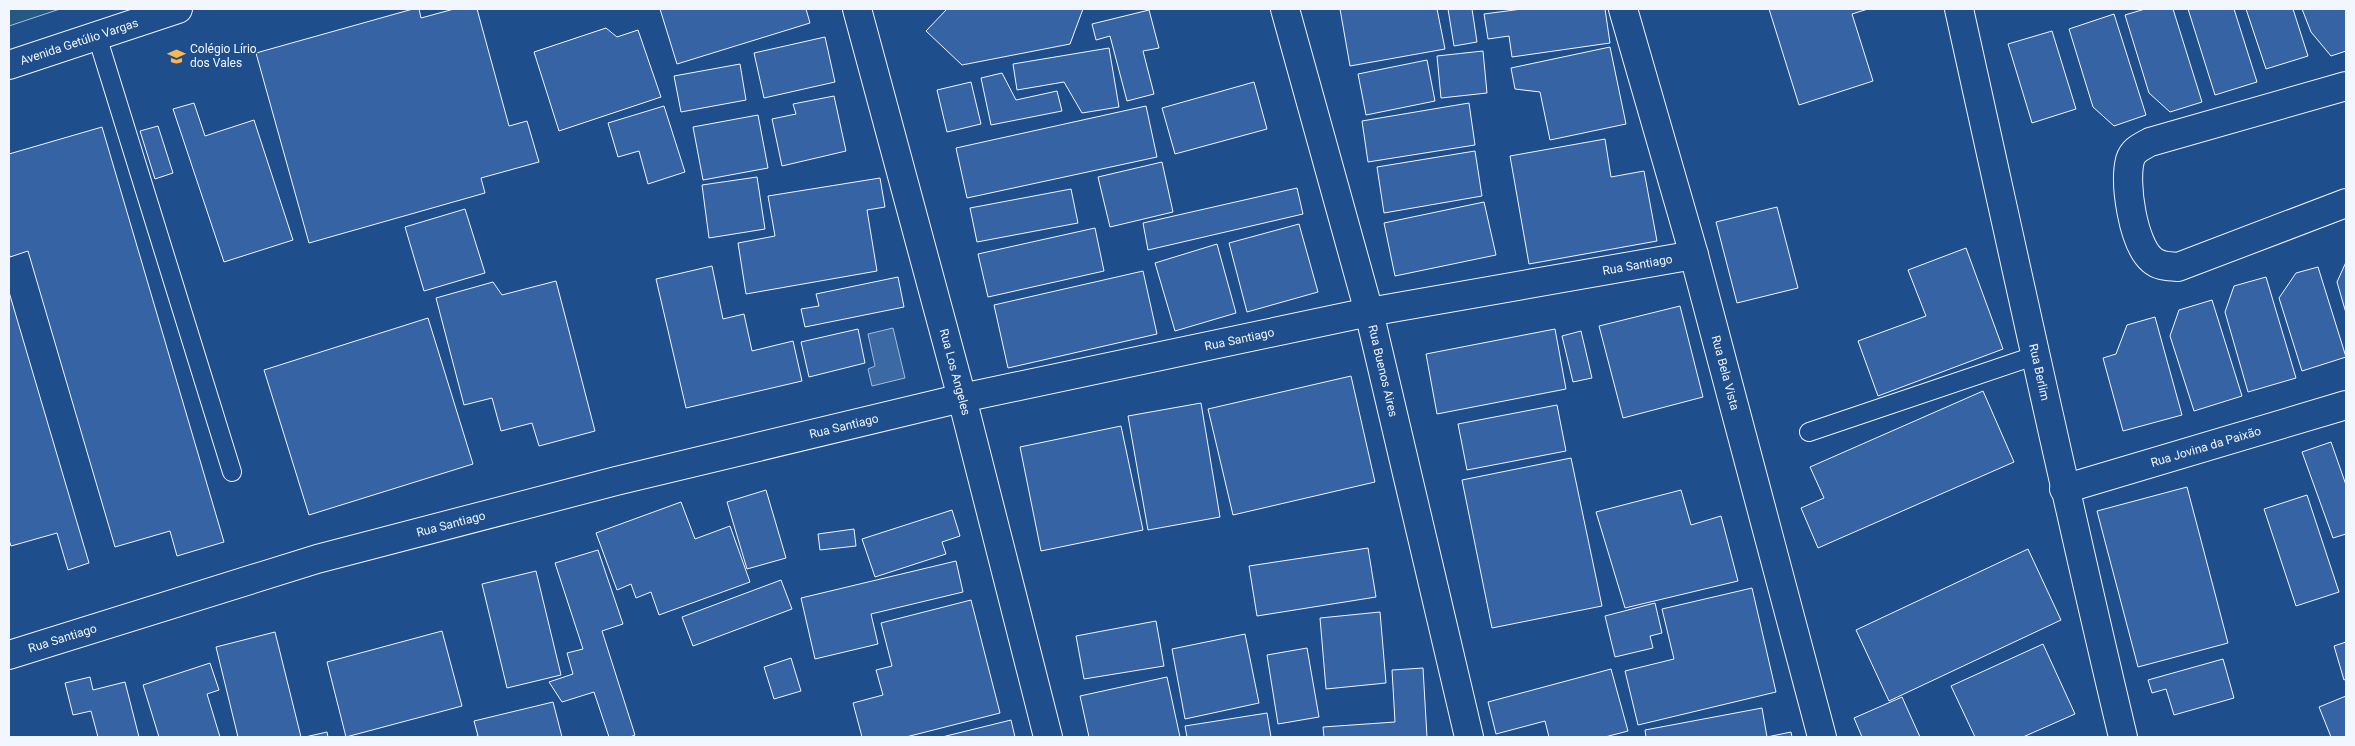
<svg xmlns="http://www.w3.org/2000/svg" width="2355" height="746" viewBox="0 0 2355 746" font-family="Roboto,sans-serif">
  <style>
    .green { fill: #245a82; stroke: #a8bbd7 }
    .water { fill: #3b69a3; stroke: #a8bbd7 }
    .building { fill: #3563a3; stroke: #f2f6ff }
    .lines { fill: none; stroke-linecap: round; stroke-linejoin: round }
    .lane-casing { stroke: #f2f6ff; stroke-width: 20 }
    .street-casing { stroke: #f2f6ff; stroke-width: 30 }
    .primary-casing { stroke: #f2f6ff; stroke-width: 30 }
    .lane { stroke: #1f4e8c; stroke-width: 18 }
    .street { stroke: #1f4e8c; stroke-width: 28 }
    .primary { stroke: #1f4e8c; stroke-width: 28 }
    .labels { text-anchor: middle; stroke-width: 4; stroke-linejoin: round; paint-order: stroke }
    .street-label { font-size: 12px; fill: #f2f6ff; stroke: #1f4e8c }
    .poi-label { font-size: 12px; fill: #f2f6ff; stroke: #1f4e8c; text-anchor: start }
  </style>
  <rect width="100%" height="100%" fill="#1f4e8c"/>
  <!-- green -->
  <path class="green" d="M9,9H60L9,26Z"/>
  <!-- water -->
  <path class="water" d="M893,328L905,378L872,386L868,369L875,366L868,334Z"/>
  <!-- building -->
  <path class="building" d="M413,9H419L421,18L454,9H477L509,126L527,121L539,162L481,178L485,193L309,243L256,53Z
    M660,9H806L810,23L677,64Z
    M947,9H1083L1070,44L962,65L926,31Z
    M1340,9H1437L1445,49L1350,66Z
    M1448,9H1472L1477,42L1454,46Z
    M1522,9H1605L1610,43L1512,57L1509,36L1488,39L1484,14Z
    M1769,9H1868L1852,14L1873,81L1799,105Z
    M2145,9H2173L2202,102L2170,112L2149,93L2125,15Z
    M2188,9H2234L2257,82L2215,95Z
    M2246,9H2293L2308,56L2266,69Z
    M2302,9H2346V51L2331,56L2311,32Z
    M1149,10L1159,48L1143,51L1154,94L1127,101L1110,36L1096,40L1092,24Z
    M2114,14L2146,115L2114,126L2093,107L2069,29Z
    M606,28L617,37L638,30L661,97L559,131L534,52Z
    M2052,31L2076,109L2032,123L2008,44Z
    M825,37L835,82L764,98L754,53Z
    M1610,47L1626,124L1550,140L1540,92L1515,89L1511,68Z
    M1109,48L1119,107L1082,113L1064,82L1017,90L1013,64Z
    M1483,51L1487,93L1441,98L1437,56Z
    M1427,60L1435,101L1366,115L1358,74Z
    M740,64L746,100L681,112L674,76Z
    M1002,73L1016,100L1057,91L1062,111L991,125L981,78Z
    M971,82L981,124L947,132L937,90Z
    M1254,82L1267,129L1175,154L1162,108Z
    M834,96L846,151L782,166L772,119L796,114L793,104Z
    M194,103L205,136L254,120L293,240L224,262L173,109Z
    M1469,103L1475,145L1368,162L1362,121Z
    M664,106L685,172L648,184L639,151L618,157L608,123Z
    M1146,106L1157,157L967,198L956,148Z
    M758,115L768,168L703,180L693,127Z
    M158,126L173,173L155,179L140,131Z
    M102,127L224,542L177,556L170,531L115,547L28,251L10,257L9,252V154Z
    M1605,139L1611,177L1644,171L1657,241L1529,264L1510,156Z
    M1475,151L1482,196L1384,213L1377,167Z
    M1162,162L1173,212L1110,227L1098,177Z
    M757,177L765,229L709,238L702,185Z
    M880,178L885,207L867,210L877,271L746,294L738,243L775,236L768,196Z
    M1297,188L1303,214L1148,250L1143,223Z
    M1071,189L1078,223L977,242L970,208Z
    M1484,202L1496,255L1395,276L1384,223Z
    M1777,207L1798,288L1737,303L1716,222Z
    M465,209L485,273L424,291L405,227Z
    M1299,224L1318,292L1247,312L1229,243Z
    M1095,228L1104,271L988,297L978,254Z
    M1217,244L1236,313L1175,331L1155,263Z
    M1966,248L2003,349L1878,396L1858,341L1926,316L1908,270Z
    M2346,262V313L2337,282Z
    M712,266L723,319L744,314L752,351L793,341L802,381L686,408L656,279Z
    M2318,267L2346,357L2302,371L2279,298L2296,273Z
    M1143,271L1157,334L1008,368L994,305Z
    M898,277L904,307L805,327L801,309L819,306L816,294Z
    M2266,277L2296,378L2248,392L2225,312L2234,286Z
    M556,281L595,431L539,446L532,423L501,431L492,398L464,405L436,298L493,282L502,295Z
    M9,292L89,563L68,570L57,533L11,546L9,540Z
    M2212,300L2242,396L2194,411L2170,336L2179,310Z
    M1680,306L1703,397L1623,418L1599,326Z
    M2155,317L2182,415L2123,431L2103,358L2116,354L2127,325Z
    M428,318L473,464L309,515L264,370Z
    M858,329L865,363L809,377L801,342Z
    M1555,329L1566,389L1437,414L1426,354Z
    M1581,331L1592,378L1573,382L1562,336Z
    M1351,376L1375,482L1233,515L1208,409Z
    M1983,391L2014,462L1818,548L1801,508L1824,498L1810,467Z
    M1201,403L1220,517L1148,530L1128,416Z
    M1557,405L1566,451L1467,470L1458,424Z
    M1121,426L1143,530L1041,551L1020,447Z
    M2331,442L2346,485V534L2333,538L2302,452Z
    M1571,458L1602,606L1492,628L1462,480Z
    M2187,487L2228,643L2138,667L2097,511Z
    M766,490L786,558L747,569L727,502Z
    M1681,490L1691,525L1721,516L1738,581L1625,608L1596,512Z
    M2307,495L2339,592L2296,606L2264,509Z
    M681,502L695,539L730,526L750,582L659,615L651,592L636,598L631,584L617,590L596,533Z
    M952,510L960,536L942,542L946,554L875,577L862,539Z
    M854,529L856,546L820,550L818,534Z
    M1368,548L1376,597L1257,616L1249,566Z
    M2028,549L2061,620L1889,701L1856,630Z
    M598,550L623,624L602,631L635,735L630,737H609L594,692L562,702L549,682L573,674L567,653L583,649L555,563Z
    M956,561L963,592L871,614L878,644L815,659L801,598Z
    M536,571L561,675L507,688L482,584Z
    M781,580L792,609L693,646L682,617Z
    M1752,588L1776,692L1638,725L1625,671L1674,659L1662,609Z
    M971,600L1000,713L906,737H862L853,703L883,695L876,670L892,666L881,623Z
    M1655,603L1662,633L1650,636L1653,648L1615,657L1605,616Z
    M1380,612L1386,683L1326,689L1320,618Z
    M1156,621L1164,666L1084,679L1076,636Z
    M442,631L462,706L346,737L327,662Z
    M275,632L301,737H238L216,647Z
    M1245,634L1259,703L1185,719L1172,649Z
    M2346,642V679L2344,680L2334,646Z
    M2043,644L2075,714L2023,737H1975L1951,686Z
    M1307,648L1319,717L1278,724L1267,655Z
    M791,658L801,691L774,699L764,667Z
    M2223,659L2234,698L2174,715L2166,689L2152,693L2148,680Z
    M210,663L219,690L207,694L220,737H159L143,685Z
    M1423,668L1427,737H1324L1323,727L1395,722L1392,670Z
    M1611,669L1628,731L1605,737H1549L1545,721L1496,734L1488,702Z
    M90,677L93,690L125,682L139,737H98L91,711L73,715L65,683Z
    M1167,677L1180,737H1089L1080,696Z
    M2346,696V737H2331L2319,707Z
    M1902,697L1920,737H1862L1854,718Z
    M553,702L562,737H473L478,736L474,721Z
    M1762,708L1767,737L1791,732L1792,737H1646L1645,730Z
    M1267,713L1271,737H1187L1185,726Z
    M1011,720L1015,737H942Z
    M327,732L328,737H305Z"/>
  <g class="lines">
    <defs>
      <path id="lane" d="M97,36L232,472
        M1809,432L2037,355"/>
      <g id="street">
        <path id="s1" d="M857,9L962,398L1048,737"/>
        <path id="s2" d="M1285,9L1369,312L1469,737"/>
        <path id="s3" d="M1623,9L1694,255L1822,737"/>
        <path id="s4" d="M1959,9C2013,252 2065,495 2123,737"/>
        <path d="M2346,86L2150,142C2141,147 2133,150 2130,160C2124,184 2133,244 2152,260C2160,267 2169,266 2178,267L2346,203"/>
        <path id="s5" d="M2064,489L2346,405"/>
        <path id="s6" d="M9,655L317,559L616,481L962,398L1369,312L1694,255"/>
      </g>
      <g id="primary">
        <path id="s7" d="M9,65L178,9"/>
      </g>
    </defs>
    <!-- lane casing -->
    <use href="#lane" class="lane-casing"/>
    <!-- street casing -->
    <use href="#street" class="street-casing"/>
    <!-- primary casing -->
    <use href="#primary" class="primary-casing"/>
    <!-- lane -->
    <use href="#lane" class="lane"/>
    <!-- street -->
    <use href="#street" class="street"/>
    <!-- primary -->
    <use href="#primary" class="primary"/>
  </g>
  <!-- icons -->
  <defs>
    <symbol id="school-bare" viewBox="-9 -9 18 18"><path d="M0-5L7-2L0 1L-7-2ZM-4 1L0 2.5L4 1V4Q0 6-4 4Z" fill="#ffb74d" stroke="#1f4e8c" stroke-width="2.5" paint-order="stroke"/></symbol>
  </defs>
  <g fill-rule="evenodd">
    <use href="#school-bare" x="164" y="44" width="25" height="25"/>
  </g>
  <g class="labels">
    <!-- street labels -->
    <g class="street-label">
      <text dy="4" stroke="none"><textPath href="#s7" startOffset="74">Avenida Getúlio Vargas</textPath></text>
      <text dy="4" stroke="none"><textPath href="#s6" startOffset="1676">Rua Santiago</textPath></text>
      <text dy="4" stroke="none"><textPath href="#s6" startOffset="1271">Rua Santiago</textPath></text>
      <text dy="4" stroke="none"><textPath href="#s1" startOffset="376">Rua Los Angeles</textPath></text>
      <text dy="4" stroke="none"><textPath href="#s2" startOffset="375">Rua Buenos Aires</textPath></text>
      <text dy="4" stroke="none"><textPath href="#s3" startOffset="378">Rua Bela Vista</textPath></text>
      <text dy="4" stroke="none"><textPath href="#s4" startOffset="372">Rua Berlim</textPath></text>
      <text dy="4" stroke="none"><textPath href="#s6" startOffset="866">Rua Santiago</textPath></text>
      <text dy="4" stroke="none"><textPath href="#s5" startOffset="148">Rua Jovina da Paixão</textPath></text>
      <text dy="4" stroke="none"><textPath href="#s6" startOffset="461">Rua Santiago</textPath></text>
      <text dy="4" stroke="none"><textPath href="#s6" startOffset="56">Rua Santiago</textPath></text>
    </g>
    <!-- poi labels -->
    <g class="poi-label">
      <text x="190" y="53">Colégio Lírio<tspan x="190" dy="14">dos Vales</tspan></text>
    </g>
  </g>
  <!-- border -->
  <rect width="2355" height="746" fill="none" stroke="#f2f6ff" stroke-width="20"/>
</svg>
